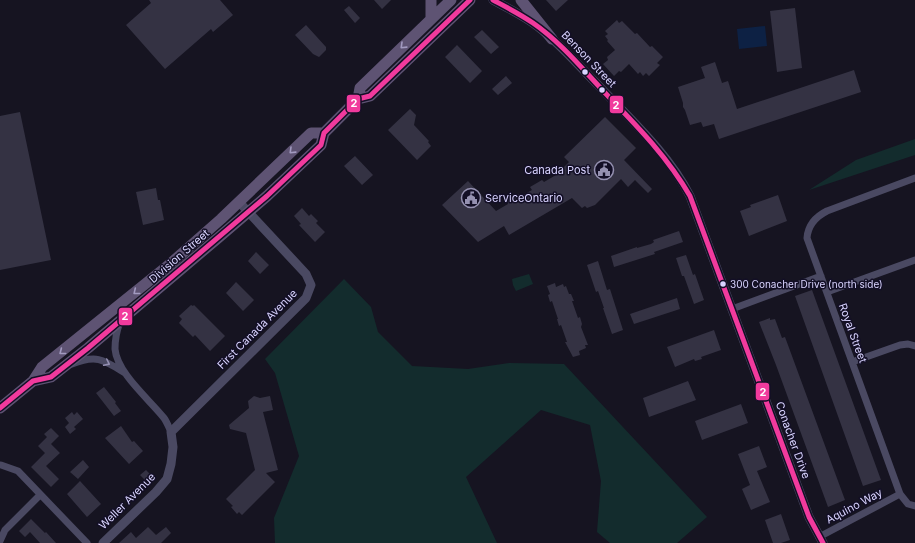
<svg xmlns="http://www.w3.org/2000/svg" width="915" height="543" viewBox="0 0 915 543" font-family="Inter,sans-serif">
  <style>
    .green { fill: #132c2d }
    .water { fill: #0d2144 }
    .building { fill: #343243 }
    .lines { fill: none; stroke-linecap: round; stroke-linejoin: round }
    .minor { stroke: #4a4962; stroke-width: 7 }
    .tertiary { stroke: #4a4962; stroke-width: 9 }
    .primary { stroke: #5e5373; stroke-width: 11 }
    .bus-1-casing { stroke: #130f26; stroke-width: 8 }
    .bus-1 { stroke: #f13a9d; stroke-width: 5 }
    .oneway { stroke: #a29ac0 }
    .oneway2 { stroke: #928eb0 }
    .bus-dot { fill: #d9d4ff; stroke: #130f26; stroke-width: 1.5 }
    .labels { text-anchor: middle; stroke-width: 3; stroke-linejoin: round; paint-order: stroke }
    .bus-label { font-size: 10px; fill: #d9d4ff; stroke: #130f26; text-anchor: start }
    .street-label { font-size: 11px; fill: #d9d4ff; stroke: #130f26 }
    .poi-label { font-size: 11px; fill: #d9d4ff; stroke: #130f26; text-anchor: end }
    .line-badge { stroke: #130f26; stroke-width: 1.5 }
    .badge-label { font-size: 11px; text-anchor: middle; font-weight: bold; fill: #fff }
  </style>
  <rect width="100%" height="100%" fill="#161421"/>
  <!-- green -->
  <path class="green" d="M915,139V155L809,190L856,160Z
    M529,274L533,284L516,291L513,285L512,279Z
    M344,279L371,307L378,332L412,366L468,369L509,363L564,364L707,517L677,543H610L597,532L601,481L590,425L541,410L466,477L497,543H275L274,518L299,456L275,373L265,359Z"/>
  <!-- water -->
  <path class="water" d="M765,26L767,46L739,49L737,29Z"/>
  <!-- building -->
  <path class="building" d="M149,0H220L233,15L213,32L211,29L165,69L126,25L151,3Z
    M374,0H391L382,9Z
    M546,0H568L556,11Z
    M349,6L360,18L355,23L344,10Z
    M795,8L802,68L777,72L770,11Z
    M617,20L619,23L622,21L635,34L637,33L650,47L652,46L663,57L657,63L660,65L649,76L646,73L643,76L640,72L638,74L629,64L621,72L619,71L614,76L603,64L608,60L607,57L615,50L607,41L608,40L605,36L608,34L605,31Z
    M306,25L326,47V50L319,57L313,54L295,35Z
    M482,30L499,47L491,54L474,37Z
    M457,45L482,71L470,83L445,57Z
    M715,62L722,83L728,81L737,109L854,70L861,92L719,139L714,124L703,127L701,122L690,125L685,110L683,107V103L678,87L705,78L701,67Z
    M506,76L512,83L498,95L492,89Z
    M410,109L416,115L414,125L429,141L428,142L431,146L417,160L388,130Z
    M20,112L51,260L0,270V116Z
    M605,117L636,148L624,160L652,189L648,193L635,180L628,187L621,179L595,205L587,208L585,206L582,208L572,198L509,235L504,226L478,242L442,205L468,181L496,211L508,204L507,201L519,194L521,196L532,190L530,187L542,180L544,182L556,175L569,162L564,157Z
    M355,156L373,175L362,185L344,166Z
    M156,188L158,200H160L164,220L143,225L136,192Z
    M778,195L787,221L749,236L740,211L751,207L750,205Z
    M302,208L309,216L311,214L318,221L316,223L325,232L315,242L299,225L301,224L294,216Z
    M679,231L683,242L654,252L655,254L614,267L611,256L637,247V248L651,244L654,242L653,240Z
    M256,252L269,265L260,274L248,261Z
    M686,255L693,275L695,274L704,300L694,304L684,276H682L676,258Z
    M598,261L607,290L610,289L623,330L612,334L603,308H604L598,291L596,292L587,265Z
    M236,282L254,300L243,311L226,293Z
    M555,283L556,287L563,284L564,287L566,286L569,294H571L574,301H572L578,318L580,317L582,324L581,327L588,345H585L586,348L579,351L580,355L573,357L565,342H567L561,325L559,326L557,319H558L552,301L550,302L548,295L550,294L547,286Z
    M812,290L881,480L863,486L795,296Z
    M677,298L680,309L634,324L630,314Z
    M191,305L193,306L194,305L225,336L210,351L195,335L193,337L179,323L182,319L179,316Z
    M770,318V320L775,319L782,338L785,337L845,500L828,507L776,365L759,322Z
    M714,330L721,350L701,357L702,359L695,361L694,359L675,367L667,347Z
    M688,381L696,400L649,417L643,398Z
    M104,387L116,402L115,403L121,411L114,416L96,393Z
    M254,396L260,398L270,396L273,410L263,412L278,470L266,473L275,482L242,515L239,512L237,514L231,507L233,506L226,499L255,470L246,433L230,429L229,425L249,408L248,401Z
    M741,404L748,423L702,440L695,421Z
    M72,412L74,415L77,412L83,419L74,427L76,429L70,434L65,427L69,423L65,418Z
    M121,426L132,442L134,441L143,451L129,464L105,438Z
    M51,428L59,436L51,444L60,453L46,466L59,479L51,487L31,467L45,453L38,446L47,437L44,434Z
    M759,446L767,467L757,471L770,502L751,510L742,489L750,485L738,454Z
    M83,460L89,467L78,479L70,472Z
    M146,470L155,479L149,484L140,475Z
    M80,481L101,504L87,517L67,494Z
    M781,514L790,540L781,543H773L765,520Z
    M31,519L45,533L46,532L56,543H40L30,532L25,537L19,531Z
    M148,527L156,535L166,527L171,533L161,543H119L131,532L136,538Z"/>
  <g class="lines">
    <!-- minor -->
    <path class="minor" d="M915,178L827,211C815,217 808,225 807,238L900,494L908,504L915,506
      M827,292L915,260
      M732,309L821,276
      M120,322C117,330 115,339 115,349C117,373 150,400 164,418C167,422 169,428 171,432
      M852,362L900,345L908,344L915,346
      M72,364C97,354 104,360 125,373
      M1,465L18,471L87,543
      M819,537L900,494
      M0,541L5,530L40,495"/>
    <!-- tertiary -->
    <path class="tertiary" d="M493,0C506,7 520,14 533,23C557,40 576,63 597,84C630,119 668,153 690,196L809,517L823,543
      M103,543L156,492L167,479L171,464L173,447L171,432L306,298L311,285L306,274L239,202"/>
    <!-- primary -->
    <path class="primary" d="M521,0L552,39
      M431,19V0
      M358,99L360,88L451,0
      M33,381L51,377L88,348L218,238L267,196L321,145L324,133L358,99L370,96L470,0
      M0,408L33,381L42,367L170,264L221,219L311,133H324"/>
    <defs>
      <path id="bus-1" d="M493,0C506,7 520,14 533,23C562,43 585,72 609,97C639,128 668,158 690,196L809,517L823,543
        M0,408L33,381L51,377L88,348L267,196L321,145L324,133L358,99L370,96L470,0"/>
    </defs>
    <!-- bus-1 casing -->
    <use href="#bus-1" class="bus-1-casing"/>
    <!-- bus-1 -->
    <use href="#bus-1" class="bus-1"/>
  </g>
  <!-- one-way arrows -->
  <defs><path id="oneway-chevron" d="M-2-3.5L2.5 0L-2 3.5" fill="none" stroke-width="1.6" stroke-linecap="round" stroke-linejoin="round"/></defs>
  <g class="oneway">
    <use href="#oneway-chevron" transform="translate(403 46) rotate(136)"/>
    <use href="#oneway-chevron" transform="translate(292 151) rotate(136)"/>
    <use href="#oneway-chevron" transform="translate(136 292) rotate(141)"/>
    <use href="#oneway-chevron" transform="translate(62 352) rotate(142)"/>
  </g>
  <use class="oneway2" href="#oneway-chevron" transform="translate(107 363) rotate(26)"/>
  <!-- icons -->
  <defs>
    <symbol id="civic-ring" viewBox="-11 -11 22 22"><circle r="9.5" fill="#130f26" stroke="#9591b1" stroke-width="1.5"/><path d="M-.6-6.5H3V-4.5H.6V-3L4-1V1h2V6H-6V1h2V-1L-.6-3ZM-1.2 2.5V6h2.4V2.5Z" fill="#9591b1"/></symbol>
  </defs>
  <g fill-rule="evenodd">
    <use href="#civic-ring" x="593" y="159" width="22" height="22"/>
    <use href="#civic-ring" x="460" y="187" width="22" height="22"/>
  </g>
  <!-- markers -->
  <g class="bus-dot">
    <circle cx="585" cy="72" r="3.5"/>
    <circle cx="602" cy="90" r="3.5"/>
    <circle cx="723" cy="284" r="3.5"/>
  </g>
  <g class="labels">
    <!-- bus labels -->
    <g class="bus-label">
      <text x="730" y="288">300 Conacher Drive (north side)</text>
    </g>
    <!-- street labels -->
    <g class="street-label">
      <text transform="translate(589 59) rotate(46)" y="4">Benson Street</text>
      <text transform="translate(179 256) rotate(-41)" y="4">Division Street</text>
      <text transform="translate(257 329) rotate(-45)" y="4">First Canada Avenue</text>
      <text transform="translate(853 333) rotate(70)" y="4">Royal Street</text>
      <text transform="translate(793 440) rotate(70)" y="4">Conacher Drive</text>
      <text transform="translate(127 501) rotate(-45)" y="4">Weller Avenue</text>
      <text transform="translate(854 506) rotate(-28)" y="4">Aquino Way</text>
    </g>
    <!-- poi labels -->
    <g class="poi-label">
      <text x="590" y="174">Canada Post</text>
      <text x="485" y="202" text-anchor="start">ServiceOntario</text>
    </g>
  </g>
  <g class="line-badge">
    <rect x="346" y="94" width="15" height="19" rx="4" fill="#f13a9d"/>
    <rect x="609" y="95" width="15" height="19" rx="4" fill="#f13a9d"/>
    <rect x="118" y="307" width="15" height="19" rx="4" fill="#f13a9d"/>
    <rect x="755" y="382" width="15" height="19" rx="4" fill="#f13a9d"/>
  </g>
  <g class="badge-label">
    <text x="354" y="107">2</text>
    <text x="616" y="109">2</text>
    <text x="125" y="320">2</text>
    <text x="763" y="396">2</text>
  </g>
</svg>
